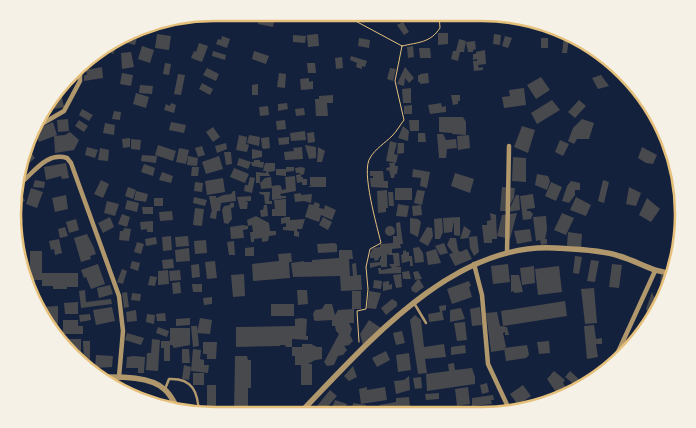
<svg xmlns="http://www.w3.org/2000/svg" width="696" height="428" viewBox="0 0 696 428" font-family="'PT Serif',serif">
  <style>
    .building { fill: #48494c }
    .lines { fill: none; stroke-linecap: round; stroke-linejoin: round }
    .path { stroke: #e5c07b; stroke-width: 1 }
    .service { stroke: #b1986c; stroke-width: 2.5 }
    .minor { stroke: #b1986c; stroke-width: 4.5 }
    .tertiary { stroke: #b1986c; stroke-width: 5.5 }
    .rim { fill: none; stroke: #e5c07b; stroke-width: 2.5 }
  </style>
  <rect width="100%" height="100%" fill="#14213d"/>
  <!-- building -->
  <path class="building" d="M351,13L366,18L364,23L350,17Z
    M418,14H433V18H418Z
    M259,17L277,18L276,22H274L273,27L258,24Z
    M403,22L409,32L404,35L397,25Z
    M132,32L138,34L135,45L127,43L128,40L126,39L127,35H131Z
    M438,33H448V44L438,45Z
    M157,34L171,36L169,50L155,48Z
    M318,34L319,46L308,47L307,35Z
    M494,34L501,35L500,45L493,44Z
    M293,35L306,36L305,43L293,42Z
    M222,36L230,39L227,48L216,44L218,39L221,40Z
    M505,36L512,38L508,48L502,46Z
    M564,37L569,38L567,53H562Z
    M122,38L113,54L106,50L110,44Z
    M359,38L370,40L369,48L358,46Z
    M541,38H548V48H541Z
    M459,39L466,41L464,52H460L458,61L451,59L453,51H456Z
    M475,41L476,49L473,50V52H468L466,42Z
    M199,43L208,46L202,62L191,58L194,51L196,52Z
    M142,46L154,50L150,63L138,59Z
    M413,46L414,57L408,58L407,47Z
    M419,48H430L431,58H420Z
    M485,50L486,64L478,65L479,68L483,67V70L474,71L473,61H477V59L473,60V54H476V52Z
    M213,51L226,55L225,60L212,56Z
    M254,51L269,56L266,64L252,59Z
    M131,52L134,67L122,69L121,53Z
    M351,56L367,61L365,67L362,66V69L356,67L357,63L350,60Z
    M342,57L343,68L336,69L335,58Z
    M165,63L171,64L169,75L163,74Z
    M307,63H315L316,73H308Z
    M102,67L103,78L84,81V75H87L86,70Z
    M405,67L414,78L409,83L405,78L404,86L397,84Z
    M207,68L219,74L216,81L203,75Z
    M390,68L396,69L393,81L387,79Z
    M122,73L133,75L131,86L120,84Z
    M279,73L286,74L285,88L277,87Z
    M428,73L429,83L420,84V82H418V75H420V74Z
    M178,74L185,75L181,95L174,94Z
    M601,75L609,86L598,89L592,78Z
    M541,77L550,90L536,99L527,85Z
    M309,78V82L313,81V89L301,90L300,79Z
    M202,83L213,89L210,95L199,89Z
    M63,84L65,92L61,93L64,107L49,110L50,114L44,115L42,111L47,102L52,99V97Z
    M258,84V95H252V85Z
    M140,85L153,86L152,94L139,93Z
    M411,88V103H403L402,89Z
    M524,88L526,105L504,108L502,97L510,96L509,90Z
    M136,93L149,97L146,108L133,104Z
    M333,95V103H327L328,116H316L315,99H319V96Z
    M451,95H460V101H458V104L453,105Z
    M552,100L560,110L537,124L531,113Z
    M579,100L586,106L575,118L568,112Z
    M171,103L176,105L174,113L164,110L166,104L170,106Z
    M287,103L288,109L278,111V104Z
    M441,103L442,107L446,106V112L430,114L428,105Z
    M412,105V114H404V106Z
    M268,106L269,115L260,116L259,107Z
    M304,108L305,115L296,116L295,109Z
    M82,109L93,115L89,121L79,115Z
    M114,111L121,112L120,120L112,119Z
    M439,117H463L466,122V135L452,134L453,120L452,133L439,132Z
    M68,119L69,131L58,132L57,120Z
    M582,119L594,123L589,139H577L574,144L568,141L573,128Z
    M79,120L88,126L84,132L75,126Z
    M285,120L286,129L277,130L276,121Z
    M409,120H419V131H410Z
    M53,122L57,135L39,142L34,130Z
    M171,122L186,125L184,133L169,130Z
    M105,123L115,125L114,135L103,133Z
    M403,126L409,131L408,141L398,138Z
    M522,126L535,130L528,153L514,147Z
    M213,127L220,137L213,142L206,132Z
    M305,131L306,140L291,141L290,133Z
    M70,132L79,140L74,150L55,153L54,136L65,135Z
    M314,132L315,142L308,143L307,133Z
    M418,133H425L426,142H418Z
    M437,134H443L446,140L456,139L457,148L447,149L446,158H439Z
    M239,135L247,137L246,144L249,145L247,152L236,150Z
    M249,135L260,137L259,146L247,143Z
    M469,135L470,148L458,150L457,136Z
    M269,137L270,148L264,149L262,148L261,138Z
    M289,137V144L279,145L278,138Z
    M130,138V147L123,148L122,139Z
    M131,139L141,140L140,150L131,149Z
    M560,140L569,144L563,156L555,152Z
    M390,141L397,143L394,154L398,155L396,163L386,161Z
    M226,143L227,149L217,153L215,146Z
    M398,143H404V153L397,154Z
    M158,145L176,151L173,161L155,155Z
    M305,145L316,147V158L309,159Z
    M202,146L205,155L198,157L195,148Z
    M87,147L98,150L95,158L85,155Z
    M302,147L303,159L285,160L284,152L294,151L293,148Z
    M318,147L325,151L322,162H317Z
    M642,147L657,155L653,164L646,163L638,158Z
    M100,148L109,150L108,161L98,160Z
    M179,148L189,150L186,164L176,162Z
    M252,149L262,151V157L252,159Z
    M30,151L35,158L28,164L23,158Z
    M224,152H231L232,164L226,165Z
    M142,155L157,156L156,163L141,161Z
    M188,156L198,158L197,166L187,165Z
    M219,156L223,169L206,174L202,162Z
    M513,157L526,158V182L512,181Z
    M239,158L251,162L248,169L237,165Z
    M254,160H260V162H264L263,168L252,166L251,162H254Z
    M66,163L69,178L62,179L61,176L46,180L44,167Z
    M265,163H275V171L268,172L270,176H260V183H256V172L266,173V171H263Z
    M389,163H395V166H398L397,174H395L394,178H391L389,170L387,171L386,168L390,167Z
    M144,164L155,168L153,176L141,172Z
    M192,167H199L198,176H191Z
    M286,167H294V171L286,172V176L276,175V169H286Z
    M301,167L305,168L304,174L301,175V177H303V179H307V185H302V182L297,183L296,175L300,174V173H296L295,168Z
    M234,168L249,174L245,183L230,177Z
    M413,169L430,172L427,188L420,186L421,178L412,177Z
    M370,171H383L384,181H388V188L371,187L370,178H373V176H370Z
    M162,172L173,176L171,183L159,180Z
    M455,173L474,179L470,193L451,186Z
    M537,174L548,176L550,181L547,190L535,185Z
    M295,176L296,191L280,194L281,196H286V198L272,200V186L278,185L281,186L282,190L286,189L285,177Z
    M250,177L255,178L252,193L244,191L245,185H248Z
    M271,177L272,188L261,189L260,183L265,178Z
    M310,177H326V187H308L312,185H310Z
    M223,178L225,192L207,195L205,181Z
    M35,180L45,182L44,188L33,187Z
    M101,180L109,184L103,198L94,194Z
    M603,180L609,182L604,203L598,201Z
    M571,181L580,183V190H575V195L569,203L562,201L567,186Z
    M195,182L203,183L202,192L194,191Z
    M551,182L562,187L556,201L545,196Z
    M128,187L136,190L133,199L125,196Z
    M502,187L515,188L514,198L506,211H500Z
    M629,187L641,193L636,206L626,204Z
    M19,188L25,201L19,203L18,200L15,202L17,189Z
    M31,188L43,192L37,208L26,204Z
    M395,188H412V200H395Z
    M387,190L388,208H386V212L378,213L377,191Z
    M417,190L425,191L422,205L414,203Z
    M136,191L148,194L146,202L134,200Z
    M233,191H235L236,201L221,203L220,211H217L216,219L210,218L211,212H212L209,196H216V198L219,197L223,195L231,194Z
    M259,192H270L269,201H272V204H265L264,195L260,194Z
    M388,192H393L394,206H389Z
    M301,193V195L312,194L311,203L304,201L295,202L294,194Z
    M533,194L535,208L527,209V211H530L533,214L531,219L523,220L520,196Z
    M66,195L68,209L55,212L52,198Z
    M516,195H519L520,210L508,212Z
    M251,196V201H245L248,202L247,209H240L237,197Z
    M194,197L207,200L205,206L193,203Z
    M576,197L591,205L586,216L570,210Z
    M154,198H163V206H154Z
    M647,198L660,209L651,222L639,215Z
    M286,199V216H272V209H275L274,200Z
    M127,200L139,203L137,212L125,209Z
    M107,201L119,204L115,216L104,213Z
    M315,202L320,204L319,208L324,209L325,205L336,210L332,220L321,215L319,222L305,217L309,204L313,205Z
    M230,203H234V207L231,208L232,219L228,224L224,223L222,210L224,206L230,205Z
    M398,204L409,206L407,217L396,216Z
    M264,205H267L268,216L261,217L260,210H263Z
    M421,205L422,215L413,216L412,206Z
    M142,207H153V214H143Z
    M195,208L204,209L202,226L193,225Z
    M172,211L173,220L160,221L159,212Z
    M490,213L496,215L497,239H492V243H484L482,225H487V221L491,220Z
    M517,213L510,239L497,236L502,215Z
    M562,213L574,218L566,235L554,230Z
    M122,214L130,217L127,227L118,224Z
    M13,215L23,219L18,232L15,231Z
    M256,216L269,223L270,231H276V235L269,236L268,241L262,242V238L254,239V242H251L250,232H253L252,225L248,226L247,220Z
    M546,216L547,230L545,239H547V244L541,245L540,240L536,241L533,217Z
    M110,217L114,227L103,233L98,223Z
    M284,217H290V220L305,219L302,229H297V231L299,232V237L294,236V231L283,230V227H286V223L281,224V218H284Z
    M323,217L332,222L328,230L319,225Z
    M460,217V236L454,235V221L452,232L444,233L443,218Z
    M410,218L418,219L421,222L418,237L410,233Z
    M442,218L443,232L440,239H435L434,219Z
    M76,219L79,230L69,233L66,222Z
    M153,221V232H147V229L141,230L140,222Z
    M400,222L403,244H400L401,248L392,249V253H399L400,266L395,267H401V273L379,274L378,268H381V270L392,268L389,264H394L393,255H388L387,253V267H381V265L370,268V263L380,262V259H381V255L378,260L375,261L374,258H370V254L373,248L380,247V244L393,243V236H397L396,223Z
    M243,225L248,226V229L243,230L244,238L231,239L230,227Z
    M464,226L471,231L468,238L460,239Z
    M385 231a5 5 0 1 1 10 0a5 5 0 1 1-10 0Z
    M65,227L68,236L60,238L58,229Z
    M427,227L432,228L433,236L428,246L419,241Z
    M124,228L131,229L129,241L119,240L120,231H123Z
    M530,229L532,241L517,244L514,231Z
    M568,232L582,234L581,248L567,246Z
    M87,234L94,248L82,252L94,248L96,254L90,256L91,259L81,262L74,238Z
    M171,236L172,250L163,251L162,237Z
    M188,236L189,246L176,247L175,237Z
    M477,236L479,252L474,256L470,248L469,237Z
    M156,237L157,244L146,246L145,239Z
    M450,238H456L458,250L460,252L467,249L472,259L455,266L449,254L453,253L447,245Z
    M59,239L62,253L55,255L54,249L51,250L49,241Z
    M206,240L207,253L195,254L194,241Z
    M234,241L235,255H229L227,242Z
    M137,242L144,244L141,254L134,252Z
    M335,243L337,245V252L318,253L317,244Z
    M444,243L448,253L440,255L435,246Z
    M254,247V256H245V248Z
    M419,247L423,253L424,262L415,263L413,248Z
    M189,248L190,261L176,262L175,250Z
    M436,249L441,263L428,265L426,252Z
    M339,250H352L353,259H349L350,276H353L352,264L356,263L357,275H361L362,290L341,291L340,276L293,277L291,263L304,261V262H312V260L339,258Z
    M406,250V252H409V256H412L413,266H410V261L402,263L401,255L403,254V251Z
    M30,251H42V273H78V287H67V289H53V286H42V280H30Z
    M291,253L292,262H289L290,278L253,281L252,264L279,261L278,254Z
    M575,256L582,257L579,274L573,273Z
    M173,259L174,268L163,269L162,260Z
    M591,260L599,261L595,282L587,281Z
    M132,261L140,263L138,271L130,268Z
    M215,261L217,278L207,279L205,262Z
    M98,264L105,284L91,289L86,277L84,278L81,270Z
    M199,264L200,277L192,278L191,265Z
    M508,264L510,282L493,284L491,266Z
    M612,264L622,265L619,288L609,287Z
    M534,266L535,283L522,285L520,268Z
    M559,266L562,292L538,295L535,269Z
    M122,269L127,271L123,284L117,282Z
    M168,270L169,284L158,285V271Z
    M180,270L181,280L170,281L169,271Z
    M409,271L411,279H403L402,272Z
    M418,271L422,279H419L424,287L416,293L412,291L411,288L418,279L415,280L413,272Z
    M244,274L245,296L233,297L231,275Z
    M401,274L402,287L396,288L393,275Z
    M511,275H519L523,292L514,293V291L511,292Z
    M661,275H672L667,286L660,284Z
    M150,276L157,277L155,286L148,285Z
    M374,280L382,281L381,289L373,288Z
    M389,281V285L392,284V289L383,291V282Z
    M469,281L471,286L469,287L472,297L452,304L447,289Z
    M180,282L181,293L173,294L172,283Z
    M192,284H202V292H193Z
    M110,285L113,294L99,298L97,288Z
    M594,288L597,323L585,324L581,289Z
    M85,290L86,302L111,299L112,304L81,308L79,291Z
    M297,290H307L308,304L298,305Z
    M352,291H361V309H352Z
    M369,291L381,293L376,309L367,308Z
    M127,292L129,307L124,308L122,293Z
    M652,292L654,297L661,299L652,316L649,315L646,309Z
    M132,293L141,294L140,301L131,300Z
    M212,297V304L204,305L203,298Z
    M392,299L397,302V306L386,315L381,308Z
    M565,301L567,316L503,326L501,311Z
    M78,302V314H65L64,303Z
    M271,304H294V316H271Z
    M325,304H332L335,315L338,310L354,309V323H349L352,329L350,335L353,341L349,345L344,346L347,350L343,355L338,356L334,365L327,366L324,362L339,334L336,331L335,326H332V320L316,321L314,320L313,314L315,310L322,309Z
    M446,305V310L442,311L444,320L429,322L428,314L440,312L439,306Z
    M58,306V324H48L41,312V307Z
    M112,307L115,321L96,325L93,310Z
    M480,307L482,325L472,326L470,309Z
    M461,308L465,319L450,322V310Z
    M136,310L137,321L127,322L126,312Z
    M497,312L500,326L507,327L509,335H505V332L503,333L506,347L504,348V350L491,352L486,313Z
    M165,313L166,321H157L156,314Z
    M90,314L91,320L80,322L79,315Z
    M147,314L155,315L154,324L146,322Z
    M415,315L421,320L424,347L444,344L446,357L425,359L427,373L418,374L410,320Z
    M190,318V325L176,326V319Z
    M200,318L212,320L210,334L197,333Z
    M301,318L307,319L306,336H308V340L292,339V347H286L285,345H280V346L236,347V327L295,326V319Z
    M63,320H78V326H83V334H63Z
    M369,320L381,328L363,345L360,334Z
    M465,322L467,340L457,341L454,323Z
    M594,325L596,339L602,338V344H596L598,357L587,359L584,326Z
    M191,326H197L199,346L193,347Z
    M158,327L169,331L167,337L156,333Z
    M170,328H190V345L174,348L172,345H170V361H164V348H161V341H170Z
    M402,331L405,343L396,345L393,333Z
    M127,333L144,338L141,345L125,340Z
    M67,339H81V357H75L67,350Z
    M152,339L160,340L158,371L146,370L147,353H151Z
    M83,341H90V359H84Z
    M549,341L550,353L539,354L537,342Z
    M203,342H217L216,359H207V354H203Z
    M302,344H311L317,347H322V359L315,360L308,364H312V385H301V365H295V356H292V347H302Z
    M465,345L466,353L451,355V347Z
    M527,345L529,355L526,358L506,361L504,348Z
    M182,349H189L190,363H182Z
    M193,349L201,350L200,359L204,360V365H209L208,373L191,371Z
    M386,351L390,360L377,367L372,358Z
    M409,353L411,370L398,372L396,355Z
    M96,355L113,356L112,367L95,368Z
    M134,356L145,357L144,373H138V368H126L127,357Z
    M235,356H247L248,360H251V388H248V414H234Z
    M454,363L455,370L472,368L475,377V384L427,391L426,374L449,371L448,364Z
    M184,365L191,367L189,380L182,379Z
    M353,366L357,377L349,381L344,376Z
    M554,371L565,380L563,383L567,389L558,395L547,379Z
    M570,371L581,381L576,386L565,377Z
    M193,373H204V385H193Z
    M409,376L410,390L396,394L394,381L404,380Z
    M421,377L422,388L415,389L413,378Z
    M487,383L489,392L482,394L480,385Z
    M207,385H216V413H207Z
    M523,385L531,396L518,405L510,394Z
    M367,387V390L385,387L387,400L361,404L359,389Z
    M468,387L470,404L457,406L455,389Z
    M330,390L337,396L323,412L317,406Z
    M439,393V399L426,400L425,394Z
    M493,395L494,400H491L492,404L472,406V398Z
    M409,397L410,407L397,410L411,408V415H396V411L393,412L394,415H376V410L380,409L379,405L396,402V398Z
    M335,400L347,404L343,414L332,408Z
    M353,403L366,405L365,413L352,414Z
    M499,408L500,414L488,415L487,411Z"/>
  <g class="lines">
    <!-- path -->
    <path class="path" d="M259,13L298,16L348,17L402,46
      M402,46C419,42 430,43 440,28L439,14
      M359,342L357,311L366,309L368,289L366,267L370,249L381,243C377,226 361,171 370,158C375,149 385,143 392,136C397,131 400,125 404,120L395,81L402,46"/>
    <!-- service -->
    <path class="service" d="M414,303L426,323
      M165,389L169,379C193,378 198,392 199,414"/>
    <!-- minor -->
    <path class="minor" d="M33,129L64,111L80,81V66
      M17,186C32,176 45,151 67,158L71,163L119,296L123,331L119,377
      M507,253L509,146
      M474,264L482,295L488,364L510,411
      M614,361L655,271"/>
    <!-- tertiary -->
    <path class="tertiary" d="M96,377C115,377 149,375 164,389C171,394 175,405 180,412
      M299,414C365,346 452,242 555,248C573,249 603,250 619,256C638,261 653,273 673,273"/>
  </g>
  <!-- crop -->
  <path d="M0 0H696V428H0ZM214 21H482A193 193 0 0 1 675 214V214A193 193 0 0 1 482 407H214A193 193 0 0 1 21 214V214A193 193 0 0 1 214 21Z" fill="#f6f1e7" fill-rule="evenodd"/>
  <path class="rim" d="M214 21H482A193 193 0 0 1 675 214V214A193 193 0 0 1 482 407H214A193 193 0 0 1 21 214V214A193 193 0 0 1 214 21Z"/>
</svg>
